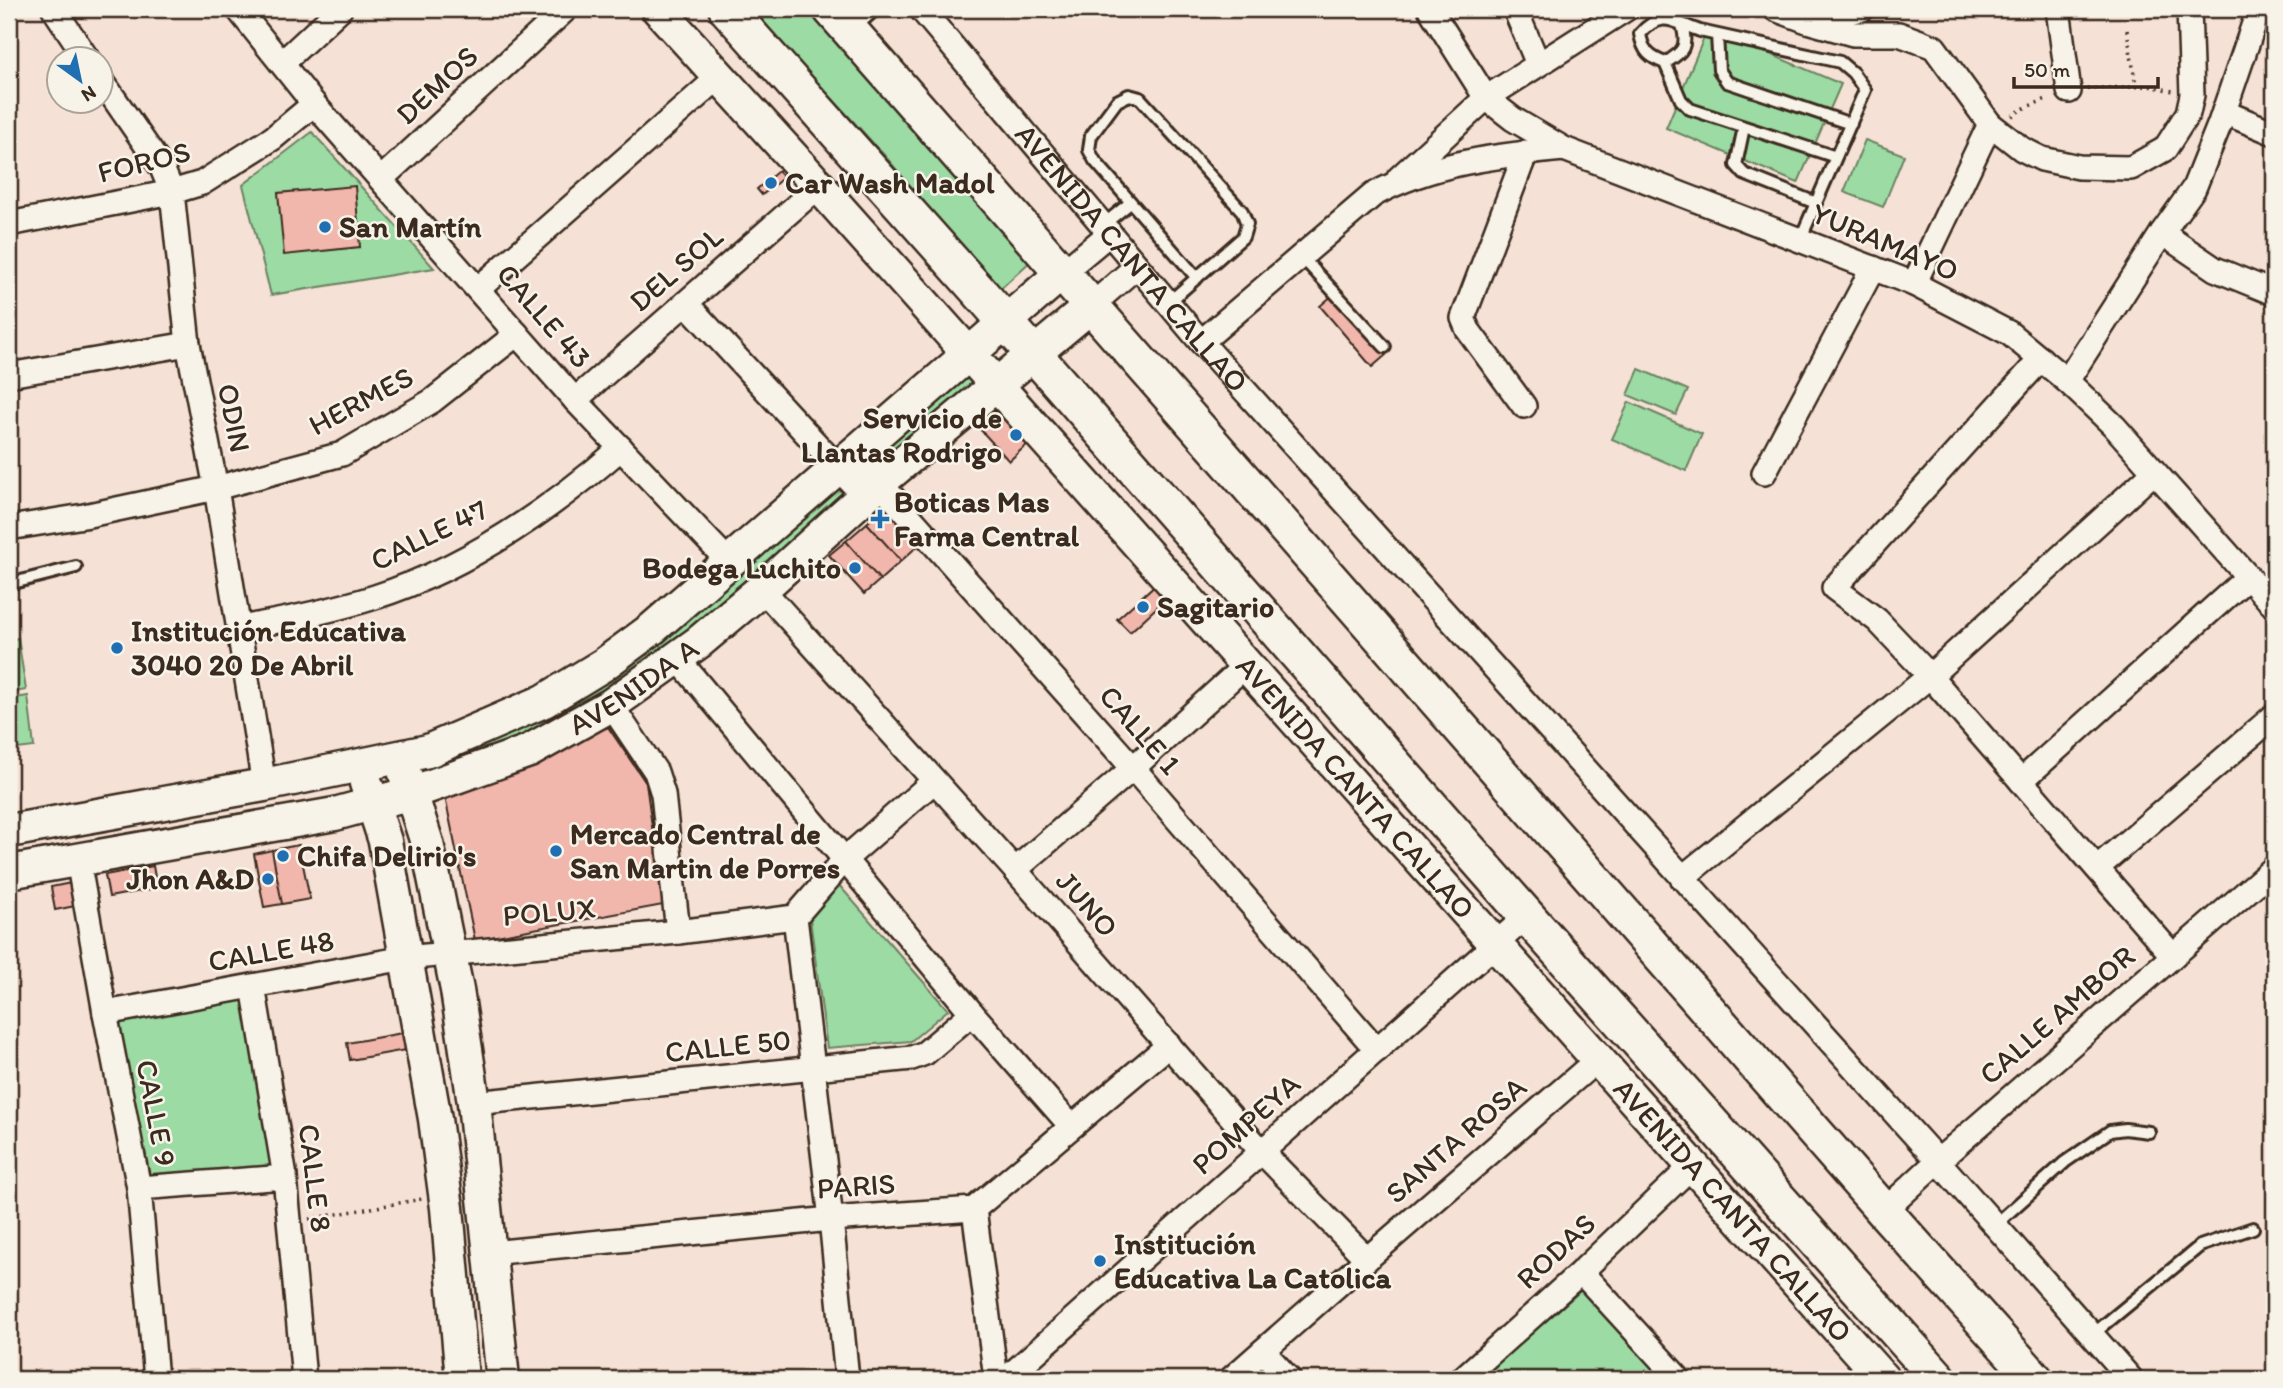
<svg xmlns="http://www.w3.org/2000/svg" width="2283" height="1388" viewBox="0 0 2283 1388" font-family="Itim,sans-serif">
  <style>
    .green { fill: #9cdba4; stroke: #6c8261; stroke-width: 2 }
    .building { fill: #f1b6ac; stroke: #3b2a1e; stroke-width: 2 }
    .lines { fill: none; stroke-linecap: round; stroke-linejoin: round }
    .lane-casing { stroke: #3b2a1e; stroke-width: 16 }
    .street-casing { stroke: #3b2a1e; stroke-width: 28 }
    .secondary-casing { stroke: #3b2a1e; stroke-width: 37 }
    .primary-casing { stroke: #3b2a1e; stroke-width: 40 }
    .path { stroke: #3b2a1e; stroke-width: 3.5; stroke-dasharray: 2 5; stroke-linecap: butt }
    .lane { stroke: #f7f3e8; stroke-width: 10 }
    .street { stroke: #f7f3e8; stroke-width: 23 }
    .secondary { stroke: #f7f3e8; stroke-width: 32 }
    .primary { stroke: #f7f3e8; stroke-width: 35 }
    .poi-dot { fill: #1f6fb2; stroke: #f7f3e8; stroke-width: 2.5 }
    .labels { text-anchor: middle; stroke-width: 5; stroke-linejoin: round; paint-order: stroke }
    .street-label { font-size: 30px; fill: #3b2a1e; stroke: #f7f3e8 }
    .poi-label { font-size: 30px; font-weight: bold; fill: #3b2a1e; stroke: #f7f3e8; text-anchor: start }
  </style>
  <rect width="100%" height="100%" fill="#f5e1d6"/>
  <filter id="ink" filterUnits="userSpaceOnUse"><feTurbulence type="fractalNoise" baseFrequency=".0143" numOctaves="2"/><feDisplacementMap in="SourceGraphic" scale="14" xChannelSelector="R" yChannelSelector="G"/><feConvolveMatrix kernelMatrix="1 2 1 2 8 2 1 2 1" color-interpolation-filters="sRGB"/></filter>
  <g filter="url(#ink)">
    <!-- green -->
    <path class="green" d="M750,9H810L1033,259L999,290L885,156Z
      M1708,28L1841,84L1798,183L1666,128Z
      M312,132L434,268L271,295L243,185Z
      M1865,140L1904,155L1883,207L1844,192Z
      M1639,369L1688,390L1676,415L1628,395Z
      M964,370L976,388L893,459L879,444Z
      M1629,402L1702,434L1686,471L1612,439Z
      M834,485L849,499L678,650L572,717L430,779L422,760L619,668Z
      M18,638L26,690L9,693V640Z
      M28,696L34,747L9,750V699Z
      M838,884L948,1010L911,1041L827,1048L810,919Z
      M246,998L273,1170L144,1182L113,1021Z
      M1585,1287L1667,1379H1498L1490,1370Z"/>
    <!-- building -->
    <path class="building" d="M778,171L784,177L762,195L757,189Z
      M355,186L360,247L284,255L278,193Z
      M1334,294L1386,355L1372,367L1320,306Z
      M1000,407L1031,441L1009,461L978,427Z
      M881,510L893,513L921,543L901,561L867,523Z
      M867,523L901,561L880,580L846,541Z
      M846,541L880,580L864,594L829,555Z
      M1157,583L1169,596L1130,632L1117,619Z
      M608,727L646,783L663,905L475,940L445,797Z
      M299,845L310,899L282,904L272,850Z
      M272,850L282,904L264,907L254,854Z
      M153,866L157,888L109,897L105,875Z
      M71,883L75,906L55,910L51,887Z
      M408,1032L411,1049L350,1060L347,1043Z"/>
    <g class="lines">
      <defs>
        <path id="lane" d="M1682,25C1688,46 1684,52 1665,63C1649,57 1643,51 1640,34C1662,9 1673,22 1700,31L1840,62L1853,73L1865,90L1800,240
          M853,29L876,9
          M1717,35L1719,70L1727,82L1851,124
          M1665,63L1681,100L1690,109L1836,157
          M1744,127L1736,165L1744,174L1816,203
          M1103,225L1130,203
          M1301,256L1385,347
          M1168,303L1243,237L1247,224L1242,211L1140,98L1129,95L1117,101L1091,136L1089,150L1095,161L1197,278
          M9,584L76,567
          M1995,1225L2065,1162L2110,1131L2125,1129L2149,1132
          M2092,1335L2200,1246L2253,1228"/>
        <g id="street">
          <path d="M54,9L88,60"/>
          <path d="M238,9L314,104L575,400L729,562"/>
          <path id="s1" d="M921,9L1201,342L1938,1161L2131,1379"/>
          <path d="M1430,9L1486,98L1513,119L1564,149L1914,284L2009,333L2067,381L2114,426L2274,606"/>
          <path d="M1515,9L1538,64"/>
          <path d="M1775,9L1807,21L1853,34H1899L1934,47L1990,124L2022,149L2042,159L2079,167L2131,168L2165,149L2188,113L2192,95L2189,9"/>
          <path d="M2058,9L2069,91"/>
          <path d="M1810,21L1862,9"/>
          <path d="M282,63L340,9"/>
          <path d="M102,81L162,168L172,192L188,344L216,488L264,785"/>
          <path d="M2224,112L2274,133"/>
          <path d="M1399,178L1486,98L1626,9"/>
          <path d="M381,179L566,9"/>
          <path d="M9,224L172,192L202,183L273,138L314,104"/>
          <path d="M2162,233L2215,269L2274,293"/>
          <path d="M1062,273L1110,233"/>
          <path d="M1914,284L1990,124"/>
          <path d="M478,289L719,77"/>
          <path d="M686,303L864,496"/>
          <path d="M1091,306L1137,266"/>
          <path d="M1201,342L1373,195C1430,163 1500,155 1564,149"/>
          <path d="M2041,359L1834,588L1877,620L1930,676L2173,956"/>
          <path d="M9,375L188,344"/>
          <path d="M2067,381L2162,233L2194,188L2220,123L2259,9"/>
          <path d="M575,400L819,186"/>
          <path d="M1524,406L1468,330L1463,318L1526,152"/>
          <path d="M854,454L1133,768L1377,1050"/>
          <path d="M1764,473L1873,268"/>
          <path d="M9,528L84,516L216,488L342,454L432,401L517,334"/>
          <path d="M762,589L1015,870L1262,1152L1367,1259"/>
          <path d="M240,628C286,620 331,611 375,597C466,568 551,509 621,448"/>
          <path d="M678,659L972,1013L1071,1126"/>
          <path d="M611,705L656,772L663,794L678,932"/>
          <path d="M2021,781L2248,577"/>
          <path d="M78,860L105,1013L139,1188L156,1379"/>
          <path d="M2097,868L2274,716"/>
          <path d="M1015,870L1133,768L1246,665"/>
          <path d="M1682,878L1930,676L2154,472"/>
          <path d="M795,917L831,1219L847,1379"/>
          <path d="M253,986L285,1177L304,1379"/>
          <path d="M105,1013L405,958L678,932L795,917L845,859L934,781"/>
          <path d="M474,1103L912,1058L925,1053L972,1013"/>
          <path d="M139,1188L285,1177"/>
          <path d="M974,1209L996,1379"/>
          <path d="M1884,1211L1938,1161L2274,868"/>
          <path d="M490,1253L831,1219L974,1209L1169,1045"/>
          <path d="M1581,1272L1679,1379"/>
          <path d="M1263,1351L1289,1379"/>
          <path d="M1006,1379L1527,916"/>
          <path d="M1231,1379L1367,1259L1597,1060"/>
          <path d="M1462,1379L1581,1272L1692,1166"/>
        </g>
        <g id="secondary">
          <path id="s2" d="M658,9L819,186L1883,1379"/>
          <path d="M405,774L427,843L457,990L474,1103L503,1379"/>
          <path d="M366,783L385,841L435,1119L447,1208L462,1379"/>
          <path d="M9,831L264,785L428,751L544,701L603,665L653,628L1062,273"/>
          <path id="s3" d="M9,872L335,814L411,793L529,751L611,705L699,642L762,589L880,482L1091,306"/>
        </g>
        <path id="primary" d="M727,9L990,304L1527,916L1939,1379
          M831,9L1884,1211L2035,1379"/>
      </defs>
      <!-- lane casing -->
      <use href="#lane" class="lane-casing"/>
      <!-- street casing -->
      <use href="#street" class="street-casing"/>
      <!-- secondary casing -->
      <use href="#secondary" class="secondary-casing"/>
      <!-- primary casing -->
      <use href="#primary" class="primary-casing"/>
      <!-- path -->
      <path class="path" d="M2127,30L2136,86
        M2087,89L2149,86L2173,91
        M2012,116L2022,109L2049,98
        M309,1219L422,1199"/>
      <!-- lane -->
      <use href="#lane" class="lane"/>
      <!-- street -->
      <use href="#street" class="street"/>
      <!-- secondary -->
      <use href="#secondary" class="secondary"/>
      <!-- primary -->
      <use href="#primary" class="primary"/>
    </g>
  </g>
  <!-- markers -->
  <g class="poi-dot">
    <circle cx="771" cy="183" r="7"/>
    <circle cx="325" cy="227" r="7"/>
    <circle cx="1016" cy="435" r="7"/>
    <path d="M876.5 508.5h7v7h7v7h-7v7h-7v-7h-7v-7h7z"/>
    <circle cx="855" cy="568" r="7"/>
    <circle cx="1143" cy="607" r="7"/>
    <circle cx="117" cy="648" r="7"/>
    <circle cx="556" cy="851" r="7"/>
    <circle cx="283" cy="856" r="7"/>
    <circle cx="268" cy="879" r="7"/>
    <circle cx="1100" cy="1261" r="7"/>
  </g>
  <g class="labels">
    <!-- street labels -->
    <g class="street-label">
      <text transform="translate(437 85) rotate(-43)" y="10">DEMOS</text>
      <text transform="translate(144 162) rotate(-14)" y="10">FOROS</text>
      <text transform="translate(1885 242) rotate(23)" y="10">YURAMAYO</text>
      <text dy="10" stroke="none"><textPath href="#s1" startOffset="326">AVENIDA CANTA CALLAO</textPath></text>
      <text transform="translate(676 269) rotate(-41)" y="10">DEL SOL</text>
      <text transform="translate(544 316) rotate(49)" y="10">CALLE 43</text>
      <text transform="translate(361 401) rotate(-28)" y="10">HERMES</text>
      <text transform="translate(234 418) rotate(79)" y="10">ODIN</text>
      <text transform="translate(429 535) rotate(-26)" y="10">CALLE 47</text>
      <text dy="10" stroke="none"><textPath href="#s3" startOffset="658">AVENIDA A</textPath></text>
      <text transform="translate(1140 730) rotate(49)" y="10">CALLE 1</text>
      <text dy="10" stroke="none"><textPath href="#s2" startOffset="1045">AVENIDA CANTA CALLAO</textPath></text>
      <text transform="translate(1087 904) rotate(49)" y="10">JUNO</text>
      <text transform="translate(549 912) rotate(-5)" y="10">POLUX</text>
      <text transform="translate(271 951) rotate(-10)" y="10">CALLE 48</text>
      <text transform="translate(2057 1015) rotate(-41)" y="10">CALLE AMBOR</text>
      <text transform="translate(728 1046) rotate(-6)" y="10">CALLE 50</text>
      <text transform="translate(156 1113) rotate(79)" y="10">CALLE 9</text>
      <text transform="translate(1246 1124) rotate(-42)" y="10">POMPEYA</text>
      <text transform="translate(1456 1140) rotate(-41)" y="10">SANTA ROSA</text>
      <text transform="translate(315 1178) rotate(83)" y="10">CALLE 8</text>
      <text transform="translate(856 1186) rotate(-4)" y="10">PARIS</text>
      <text dy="10" stroke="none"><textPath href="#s2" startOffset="1612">AVENIDA CANTA CALLAO</textPath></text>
      <text transform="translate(1556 1251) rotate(-43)" y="10">RODAS</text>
    </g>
    <!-- poi labels -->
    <g class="poi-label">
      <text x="785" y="193">Car Wash Madol</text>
      <text x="339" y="237">San Martín</text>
      <text x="1002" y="428" text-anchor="end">Servicio de<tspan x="1002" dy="34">Llantas Rodrigo</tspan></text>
      <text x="894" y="512">Boticas Mas<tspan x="894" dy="34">Farma Central</tspan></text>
      <text x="841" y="578" text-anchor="end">Bodega Luchito</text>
      <text x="1157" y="617">Sagitario</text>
      <text x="131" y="641">Institución Educativa<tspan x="131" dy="34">3040 20 De Abril</tspan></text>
      <text x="570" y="844">Mercado Central de<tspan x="570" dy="34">San Martin de Porres</tspan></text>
      <text x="297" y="866">Chifa Delirio's</text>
      <text x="254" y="889" text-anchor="end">Jhon A&amp;D</text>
      <text x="1114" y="1254">Institución<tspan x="1114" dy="34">Educativa La Catolica</tspan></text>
    </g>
  </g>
  <!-- margin -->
  <rect width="2283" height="1388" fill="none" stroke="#f7f3e8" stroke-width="35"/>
  <rect x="18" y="18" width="2248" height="1353" fill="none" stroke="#3b2a1e" stroke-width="2.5" filter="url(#ink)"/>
  <!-- north arrow -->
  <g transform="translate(80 80) rotate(147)"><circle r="33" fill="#f7f3e8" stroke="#aca397" stroke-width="2"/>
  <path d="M0-5L12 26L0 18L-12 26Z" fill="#1f6fb2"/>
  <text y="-10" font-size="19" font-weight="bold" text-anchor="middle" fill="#3b2a1e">N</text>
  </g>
  <!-- scale -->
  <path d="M2014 77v10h144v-10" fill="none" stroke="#3b2a1e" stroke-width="3.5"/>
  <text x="2024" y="77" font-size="21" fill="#3b2a1e" stroke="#f7f3e8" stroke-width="5" paint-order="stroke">50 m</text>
</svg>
